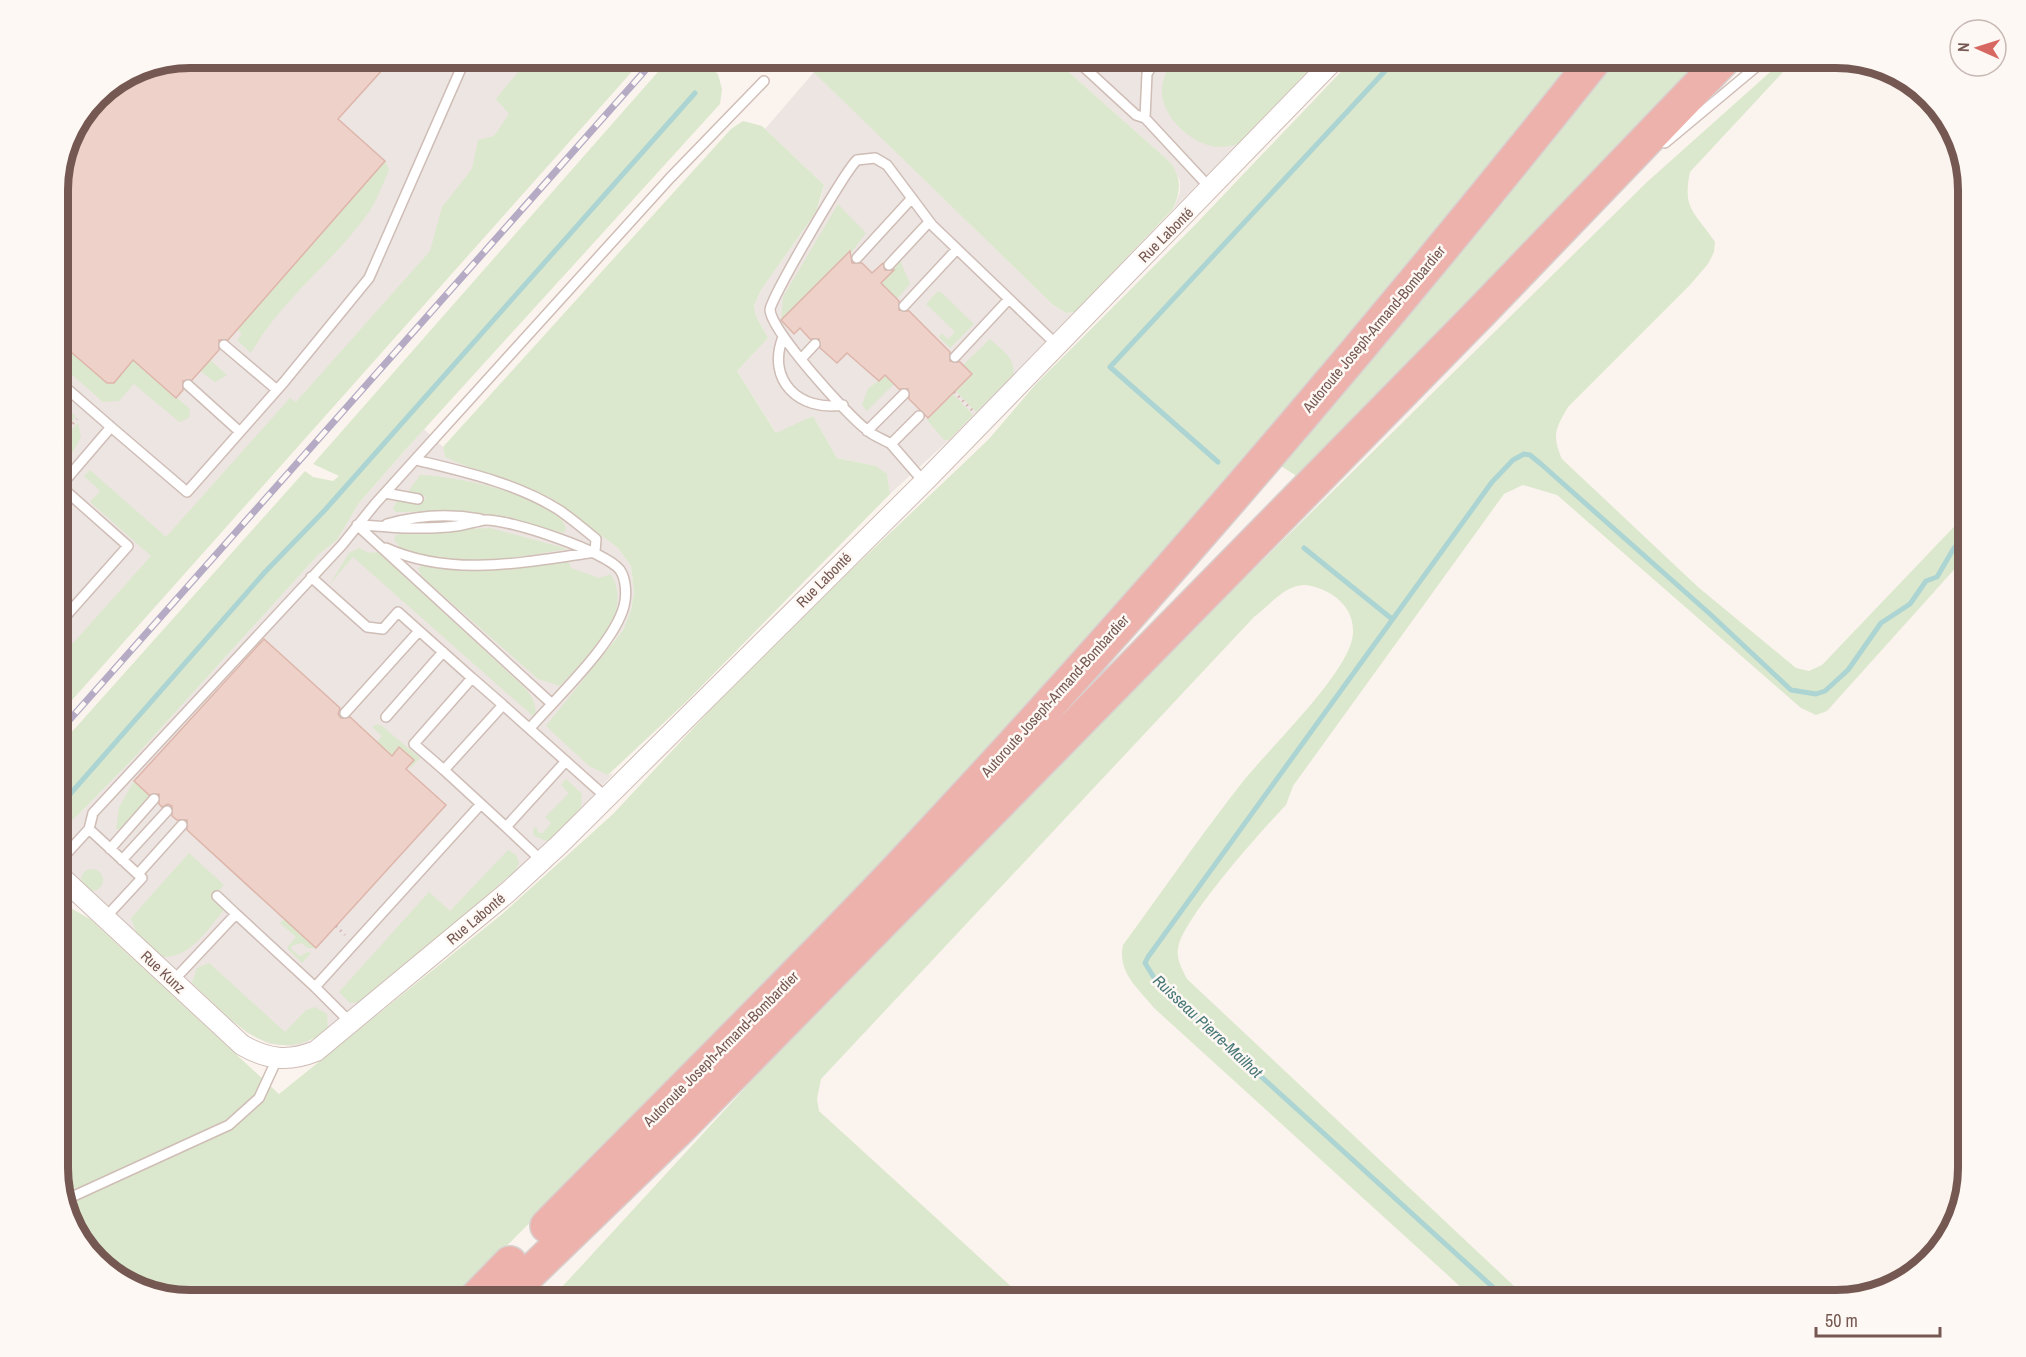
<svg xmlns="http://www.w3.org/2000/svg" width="2026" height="1357" viewBox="0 0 2026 1357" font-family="'Archivo Narrow',sans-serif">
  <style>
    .industrial { fill: #ece5e2 }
    .green { fill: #dce8cd }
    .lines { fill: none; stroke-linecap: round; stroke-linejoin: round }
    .stream { stroke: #abd4d3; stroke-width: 5 }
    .building { fill: #eed1c8; stroke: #deb5aa; stroke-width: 1.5 }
    .lane-casing { stroke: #cfbdb6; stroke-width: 12 }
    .street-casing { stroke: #cfbdb6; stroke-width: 22 }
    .highway-casing { stroke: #d8d0cf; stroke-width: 36 }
    .path { stroke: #d3b3ab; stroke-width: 3; stroke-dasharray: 1.5 4.5; stroke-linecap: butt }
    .lane { stroke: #fff; stroke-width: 9 }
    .street { stroke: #fff; stroke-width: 20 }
    .highway { stroke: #eeb2ac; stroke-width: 33 }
    .rail-casing { stroke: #b5abc5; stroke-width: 7 }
    .rail { stroke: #fef8f4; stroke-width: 4.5; stroke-dasharray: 14; stroke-linecap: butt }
    .labels { text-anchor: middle; stroke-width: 5; stroke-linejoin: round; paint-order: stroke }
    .street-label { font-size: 15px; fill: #755852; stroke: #fef8f4 }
    .water-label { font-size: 16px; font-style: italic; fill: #467777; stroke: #fef8f4 }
    .rim { fill: none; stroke: #755852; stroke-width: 8 }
  </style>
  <rect width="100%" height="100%" fill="#fbf4ee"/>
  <!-- industrial -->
  <path class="industrial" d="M190,57H601L57,676V181L71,131L96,96L139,67Z
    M1052,57H1173L1170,62L1220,147L1239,144L1173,209L1180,192V181L1170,162Z
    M814,72L1053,305L1066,313L1075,312L949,440L890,494L887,475L876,466L837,458L813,416L777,434L737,371L768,338L756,316L754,306L761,290L816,212L822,194L824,185L765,129Z
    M424,429L443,447L445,457L551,498L618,548L631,566L634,593L631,610L623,630L605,651L608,775L614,773L549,842L357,1007L306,1043L292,1046L269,1044L247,1033L57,861V836L132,760L318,555L337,540L359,503Z"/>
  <!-- green -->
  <path class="green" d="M530,57H645L57,717V661L151,556L90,502L100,491L84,476L90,470L166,537L290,398L296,402L430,251L442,207L472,169L478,140L494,136L509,114L496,99Z
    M671,57H696L718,74L722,89L720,104L408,447L359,503L337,540L318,555L132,760L57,836V753L70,734L305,471L313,477L333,481L339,476L313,464Z
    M798,57H1052L1170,162C1182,179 1181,190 1173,209L1075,312L1066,313L1053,305Z
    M1173,57H1321L1239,144C1233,145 1226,147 1220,147C1195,147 1163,119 1162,93C1161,82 1168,66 1173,57Z
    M1355,57H1580L1313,385L1039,692L884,862L598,1155L452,1300H190L116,1277L75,1233L57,1176V912L69,907L90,919L279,1094L501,915L613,814L713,707L849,572L988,440L1035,385L1194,226Z
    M1613,57H1707L1298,477L1278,464L1486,216Z
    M1787,57H1797L1690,172C1682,210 1695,212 1715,242L1714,252L1708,264L1689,286L1568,407C1555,429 1552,436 1562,459L1698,587L1796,668L1809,671L1822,665L1969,511V553L1827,711L1816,715L1801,708L1557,495L1523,485L1504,494L1293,786L1286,805C1260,832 1189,912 1179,944C1175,957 1181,967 1187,979L1529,1300H1475L1154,1008C1138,988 1117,972 1123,945C1162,892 1200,836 1241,784C1266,751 1353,670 1353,632C1354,607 1333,591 1311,586C1289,580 1270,605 1254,617L821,1079L817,1099L819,1111L1026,1300H550L766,1065L1148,673L1647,182Z
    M743,121L762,126L824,185L816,212L761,290L754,306L756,316L768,338L737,371L776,433L813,416L837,458L876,466L887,474L890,494L686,702L608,775L589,766L546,726L623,630L631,610L634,593L631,566L618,548L551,498L456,462L445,457L443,447L731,129Z
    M385,161L389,170C383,184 377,200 369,212C333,263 282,298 251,353L237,340L242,334L237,329Z
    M838,204L866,233L851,253L781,321L783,297Z
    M900,260L910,284L897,299L881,283Z
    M937,292H941L974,324L950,348L939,337L942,333L948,339L955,332L926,304Z
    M990,339C1002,350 1016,358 1013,375L976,412L956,391L972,374L963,365Z
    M72,352L107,383H113L133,360L190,409L189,418L180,422L177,420L134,384L119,401L103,402L61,365Z
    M210,360L227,375L215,382L200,371Z
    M885,375L894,384L867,411L862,405L868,389Z
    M953,394L973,415L949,440H944L927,420Z
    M57,396L76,417L57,439Z
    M78,423L81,437L70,457L59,444Z
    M420,475C449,475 562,496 566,530L563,533L556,531L469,511L396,512L393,509L398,499L421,503L426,497L408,492Z
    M60,503L73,509L57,527V506Z
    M490,528L568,549L469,565L403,551L394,540L396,535L405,532Z
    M359,548L369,553L378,552L525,688C533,698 537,705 535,718L353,557L329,585L349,553Z
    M568,560L571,568L599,578L611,574C613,579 617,586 617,591C623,628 582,662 560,686L538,679L421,576L418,568L424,565Z
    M377,724L382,726L420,758L408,771L414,760L399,747L392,756L377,742L382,736L372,727Z
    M566,779L582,794L581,807L549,842L534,836L533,829L536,826L538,833H543L551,823L545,817L569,793L561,785Z
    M134,781L151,796L120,829H116L119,807Z
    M508,850L516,855L519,863L515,871L363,1002L350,1003L339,992L429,892L450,911Z
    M189,853L224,885L213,897L225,909C208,928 191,958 163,957L137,934L131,918Z
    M81 880a11 11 0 1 1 22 0a11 11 0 1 1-22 0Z
    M285,919L316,948H307L302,943L291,946L292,950L300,956L308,952L311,953L302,963L287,948L296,937L280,923Z
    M209,963L285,1032L306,1010L315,1007L327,1014L328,1029C272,1072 232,1020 192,983L197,968Z"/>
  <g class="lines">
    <!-- stream -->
    <path class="stream" d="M1218,462L1110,367L1398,57
      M1304,548L1392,619
      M57,809L265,572L325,510L695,93
      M1507,1300L1156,981L1145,963L1148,957L1492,482L1513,460L1524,454L1530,455L1541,464L1710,614L1791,690L1816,694L1825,691L1848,670L1881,623L1910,604L1926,581L1937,577L1954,548L1969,533"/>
  </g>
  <!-- building -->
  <path class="building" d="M190,57H394L338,119L385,161L228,340H219V350L192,380L183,381V390L176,398L133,360L114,383H107L57,340V181L71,131L96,96L139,67Z
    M850,251L852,263H862L872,273L883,263L885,270H894L881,283L899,301V310L909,311L950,352V361L960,362L972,374L928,418L909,399L908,389H899L885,375L879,381L847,353L837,363L820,348L819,339H810L800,328L794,334L781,320Z
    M264,639L340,708L338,714L341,718L350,717L392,756L399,747L414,760L406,769L446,805L316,948L187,830V820H177L172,816V806L168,804L162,807L159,804V794L149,795L134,781Z"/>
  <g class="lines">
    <defs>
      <path id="lane" d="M1073,57L1136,115L1145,118
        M1157,57L1147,74L1145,118L1211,189
        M1665,143L1768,57
        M857,258L912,198
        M889,265L929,222
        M904,306L957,249
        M783,337C766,380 799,412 843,405
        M224,345L277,390
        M955,357L1009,299
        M801,359L815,344
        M57,380L111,427L57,490
        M188,385L240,432
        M919,416L891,444L924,482
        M111,427L187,492L284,382L369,278L466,57
        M867,431L904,394
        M891,444C883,439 873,436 867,430C847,415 772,332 770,310C770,299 846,170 857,160L875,158L887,165L932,225L1057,345
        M416,460C465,472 516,483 559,510C572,519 584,529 596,539L595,552
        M57,483L128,546L57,626
        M385,493L418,499
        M387,524C418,515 448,513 480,519
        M357,525C377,525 397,529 416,528C431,528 447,528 462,525C469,524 477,521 485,520C509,519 605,551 620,570C626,579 627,595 624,606C614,644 557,697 530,728
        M357,525L551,703
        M386,548C453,578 525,562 595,552
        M311,577L367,627L383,629L398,612L472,678
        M345,713L419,631
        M386,717L443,652
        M444,770L414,744L472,678L503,705
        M506,827L444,770L503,705L607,798
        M89,829L93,813L342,545L375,504L670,178L764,81
        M110,849L154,799
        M122,860L167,811
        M542,861L506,827L566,761
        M57,864L89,829L142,878L105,918
        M138,874L182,825
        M217,896L236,914
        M173,981L236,914L315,987
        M351,1023L315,987L481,804
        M65,1200L229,1125L259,1098L277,1059"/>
      <path id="street" d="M57,873L242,1045C268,1060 289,1062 316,1051L508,892L560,844L929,477L1337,57"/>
      <path id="highway" d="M547,1226C663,1108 782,991 896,871C1141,610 1374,337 1597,57
        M474,1300L510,1263
        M502,1300L682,1126L1481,312L1726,57"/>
    </defs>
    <!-- lane casing -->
    <use href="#lane" class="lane-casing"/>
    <!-- street casing -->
    <use href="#street" class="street-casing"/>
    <!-- highway casing -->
    <use href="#highway" class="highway-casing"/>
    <!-- path -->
    <path class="path" d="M57,362L69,350
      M954,392L972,410
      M57,442L77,419
      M336,926L345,935"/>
    <!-- lane -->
    <use href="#lane" class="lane"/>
    <!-- street -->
    <use href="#street" class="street"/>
    <!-- highway -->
    <use href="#highway" class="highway"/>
    <defs>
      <path id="rail" d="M57,734L657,57"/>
    </defs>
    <!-- rail casing -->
    <use href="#rail" class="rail-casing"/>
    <!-- rail -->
    <use href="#rail" class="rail"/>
  </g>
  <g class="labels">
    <!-- street labels -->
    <g class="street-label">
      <text transform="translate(1166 235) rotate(-45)" y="5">Rue Labonté</text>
      <text transform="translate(1374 329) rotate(-50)" y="5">Autoroute Joseph-Armand-Bombardier</text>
      <text transform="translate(824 580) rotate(-45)" y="5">Rue Labonté</text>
      <text transform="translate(1055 696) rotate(-48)" y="5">Autoroute Joseph-Armand-Bombardier</text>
      <text transform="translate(476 919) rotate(-40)" y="5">Rue Labonté</text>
      <text transform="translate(163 972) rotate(43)" y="5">Rue Kunz</text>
      <text transform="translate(721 1049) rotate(-45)" y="5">Autoroute Joseph-Armand-Bombardier</text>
    </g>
    <!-- water labels -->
    <g class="water-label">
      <text transform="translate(1208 1026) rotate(43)" y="6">Ruisseau Pierre-Mailhot</text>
    </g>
  </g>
  <!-- crop -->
  <path d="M0 0H2026V1357H0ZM190 68H1836A122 122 0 0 1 1958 190V1168A122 122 0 0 1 1836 1290H190A122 122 0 0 1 68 1168V190A122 122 0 0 1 190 68Z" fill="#fef8f4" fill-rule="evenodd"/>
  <path class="rim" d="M190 68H1836A122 122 0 0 1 1958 190V1168A122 122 0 0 1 1836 1290H190A122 122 0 0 1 68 1168V190A122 122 0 0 1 190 68Z"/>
  <!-- north arrow -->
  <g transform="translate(1978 48) rotate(273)"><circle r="28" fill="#fef8f4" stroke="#c7b8b3" stroke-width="1.5"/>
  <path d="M0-4.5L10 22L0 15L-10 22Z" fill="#d66861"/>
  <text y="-9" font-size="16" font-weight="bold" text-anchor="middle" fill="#755852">N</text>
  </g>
  <!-- scale -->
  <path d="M1816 1327v9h124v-9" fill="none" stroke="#755852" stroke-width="3"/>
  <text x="1825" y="1327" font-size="18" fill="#755852" stroke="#fef8f4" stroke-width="4.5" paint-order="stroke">50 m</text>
</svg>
